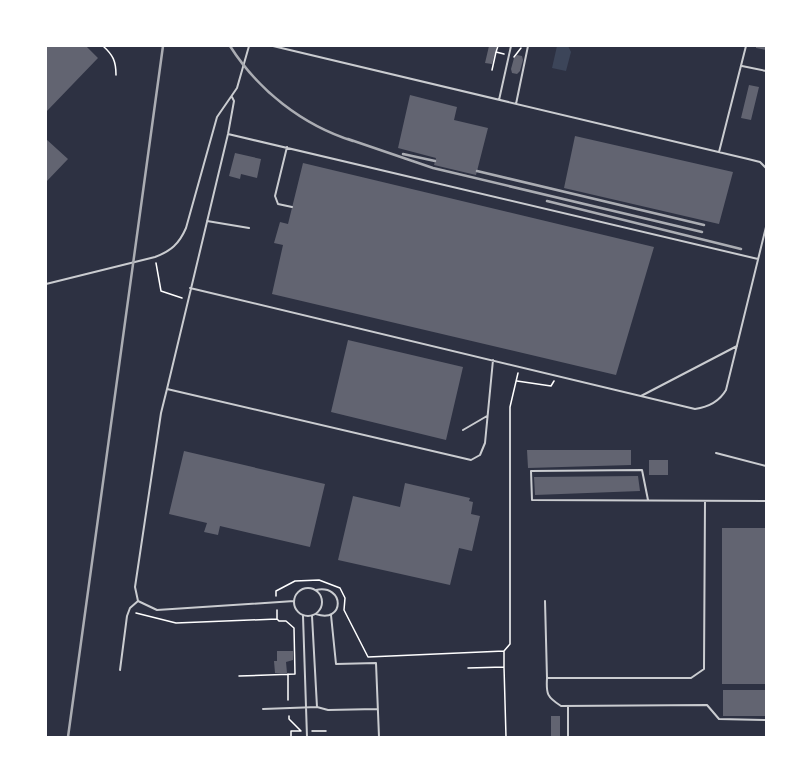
<svg xmlns="http://www.w3.org/2000/svg" width="812" height="783" viewBox="0 0 812 783" font-family="'PT Sans Narrow',sans-serif">
  <style>
    .green { fill: #3c4559 }
    .building { fill: #626471 }
    .lines { fill: none; stroke-linecap: round; stroke-linejoin: round }
    .path { stroke: #fff; stroke-width: 1.5 }
    .service { stroke: #caccd0; stroke-width: 2 }
    .rail { stroke: #abadb3; stroke-width: 2.5 }
  </style>
  <rect width="100%" height="100%" fill="#2d3142"/>
  <!-- green -->
  <path class="green" d="M557,46H568L571,52L566,71L552,68Z"/>
  <!-- building -->
  <path class="building" d="M46,46H86L98,58L46,112Z
    M489,46H497L492,64L485,63Z
    M756,46H766V50L756,48Z
    M517,55L522,56L523,60L520,71L517,74L512,73L511,69L514,58Z
    M749,85L759,87L751,120L741,118Z
    M410,95L457,107L454,120L488,128L476,175L434,165L436,158L398,148Z
    M575,136L733,172L719,224L564,188Z
    M46,139L68,159L46,182Z
    M235,153L261,159L257,178L241,174L240,179L229,176Z
    M303,163L654,247L616,375L272,294L283,245L274,243L280,222L288,224Z
    M348,340L463,367L446,440L331,412Z
    M527,450H631V465L528,468Z
    M184,451L325,484L310,547L220,526L218,535L204,532L207,523L169,514Z
    M649,460H668V475H649Z
    M638,476L640,491L535,495L534,477Z
    M405,483L470,498L469,501L473,502L471,514L480,516L472,551L459,548L450,585L338,560L353,496L400,507Z
    M722,528H766V684H722Z
    M277,651H293V660L286,662L287,673H275L274,661H277Z
    M723,690H766V716H723Z
    M551,716H560V737H551Z"/>
  <g class="lines">
    <!-- path -->
    <path class="path" d="M103,46C113,55 116,61 116,75
      M496,52L498,46
      M514,57L521,48
      M492,70L496,52L504,54
      M156,263L161,291L182,298
      M517,381L551,386L554,381
      M276,596V591L295,581L319,580L340,588L345,598L344,610L368,657L504,651L510,644V407L518,373
      M136,613L176,623L277,619
      M504,667V651
      M468,668L504,667L506,737
      M288,674V700
      M239,676L295,674L294,628L286,621H279L277,619V610
      M289,716V719L301,731
      M312,731H326
      M291,737V731H301"/>
    <!-- service -->
    <path class="service" d="M273,46L748,159L760,162L766,168
      M742,66L766,71
      M232,97L234,101L228,134L167,389L471,460L480,455L485,443L493,360
      M499,100L511,46
      M516,104L528,46
      M228,134L758,259
      M287,147L275,196L278,204L292,207
      M719,152L746,46
      M207,221L249,228
      M46,284L155,257C171,251 179,244 186,228L217,117L237,88L249,46
      M190,288L695,409C709,407 719,402 726,390L766,227
      M167,389L161,413L135,587L138,601L157,610L294,601
      M641,396L737,346
      M463,430L487,416
      M716,453L766,466
      M648,500L642,470L531,471L532,500L766,501
      M705,501L704,669L691,678H547C546,694 547,697 561,706L707,705L719,719L766,720
      M294 602a14 14 0 1 1 28 0a14 14 0 1 1-28 0Z
      M316,590C345,584 345,624 316,614
      M545,601L547,678
      M331,615L336,664L376,663L379,737
      M303,616L307,737
      M120,670L127,616L130,608L138,601
      M317,707L328,710L377,709
      M263,709L317,707L312,616
      M568,737V707"/>
    <!-- rail -->
    <path class="rail" d="M230,46C258,90 302,125 353,141
      M348,139L433,168L702,232
      M403,154L435,161
      M477,171L704,225
      M547,201L741,249
      M68,737L163,46"/>
  </g>
  <!-- border -->
  <rect width="812" height="783" fill="none" stroke="#ffffff" stroke-width="94"/>
</svg>
